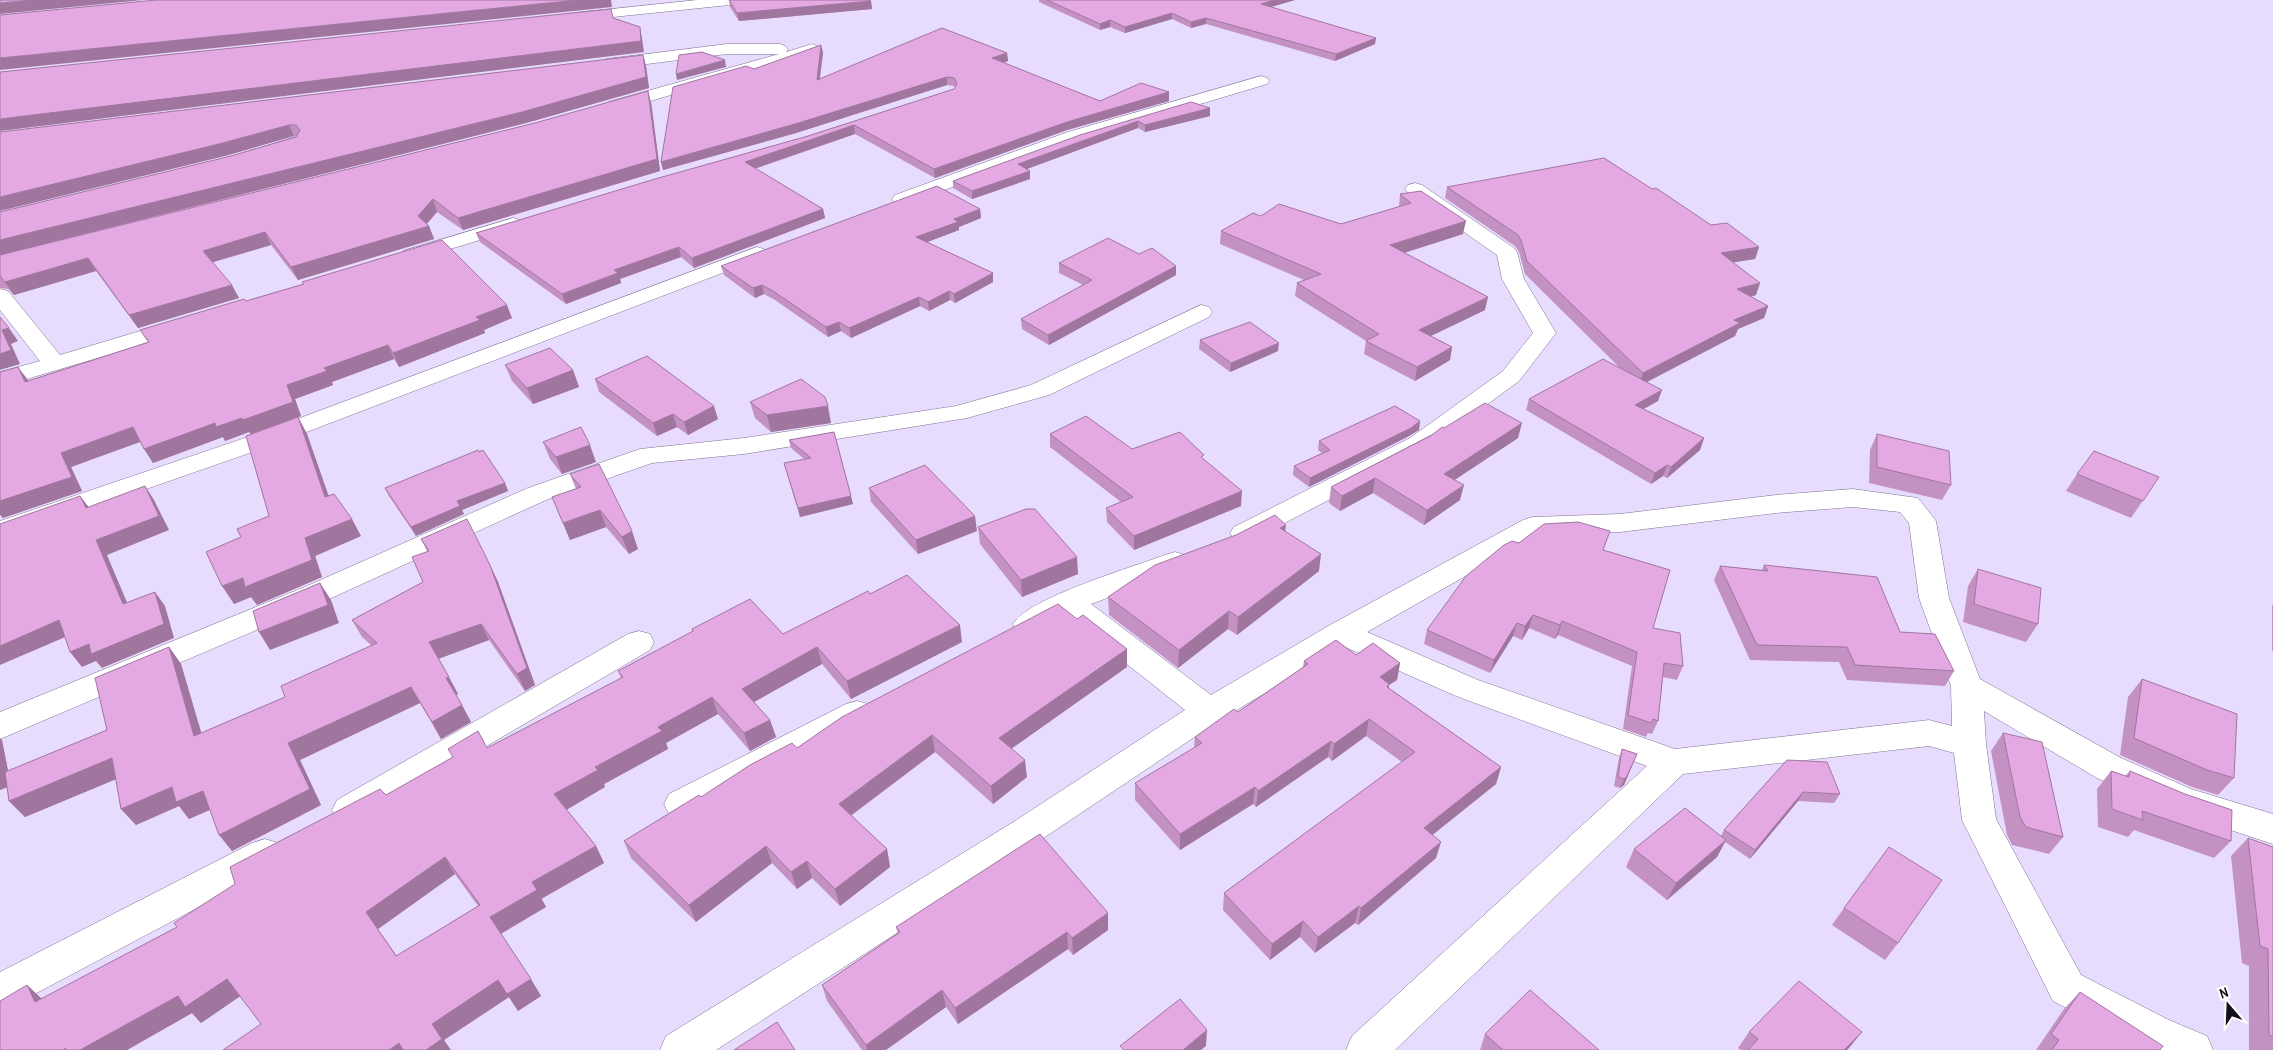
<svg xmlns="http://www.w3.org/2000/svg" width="2273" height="1050" viewBox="0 0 2273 1050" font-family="'Archivo Narrow',sans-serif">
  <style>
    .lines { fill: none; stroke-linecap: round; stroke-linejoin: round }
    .minor-casing { stroke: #7e7391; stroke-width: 1 }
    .minor { fill: #fff; fill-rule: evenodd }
    .wall { fill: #c491c3; fill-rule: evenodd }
    .shaded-wall { fill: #a0769f }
    .building { fill: #e4a9e3; stroke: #a0769f; fill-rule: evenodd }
  </style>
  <rect width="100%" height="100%" fill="#e8dcfe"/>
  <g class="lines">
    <defs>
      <path id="minor" d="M697,0H746L739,4L574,21L567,17L574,13Z
        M727,44H780L785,46L788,49L786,52L812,44L817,46L820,49L817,52L620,110H608L606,106L608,102L779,54H727L607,69L601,67L599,64L601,61L607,59Z
        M1261,76L1267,78L1269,81L1267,84L1080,140L909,203L902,205L895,203L892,199L895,195L1068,132Z
        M1415,183L1422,185L1514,248L1517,252L1524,279L1556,333L1519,381L1428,448L1254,539L1244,542L1234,539L1230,533L1234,527L1410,438L1503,371L1533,333L1502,279L1497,255L1408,193L1405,189L1408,185Z
        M513,218L520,220L523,224L520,228L410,261L403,259L400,255L403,251Z
        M757,247L764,249L767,253L764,257L278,443L0,540V521L260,433Z
        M0,289L8,291L60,355L180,319L188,321L191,326L188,331L0,387V372L40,361L0,310Z
        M1201,305L1209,307L1212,312L1209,317L1049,395L967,418L744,454L652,463L546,500L327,600L0,739V712L307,586L528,488L640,449L744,438L956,406L1031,385Z
        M1853,489L1918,498L1936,521L1949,598L1980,679L2121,758L2191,789L2273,814V844L2170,810L2097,778L1984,711L1986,744L1996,819L2081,975L2169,1020L2207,1036L2213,1050H2146L2053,1001L1962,820L1954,753L1929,746L1683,774L1395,1050H1346L1352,1036L1647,766L1456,696L1343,646L1220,720L1039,841L716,1050H660L666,1036L1015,821L1185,710L1066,616C1050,625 1036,637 1017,632L1013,624C1028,598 1133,567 1165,555L1175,552L1185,555L1189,562L1185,569L1091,604L1211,695L1330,625L1523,520L1533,517L1620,514L1776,495ZM1853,507L1900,512L1909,523L1919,598L1951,686L1952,726L1929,720L1675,749L1478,680L1367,632L1538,535L1620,532L1776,513Z
        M639,631L650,634L654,642L650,650L361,820L349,824L337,820L332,810L337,800L628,634Z
        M857,701L868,704L873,713L868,722L693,814L681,818L669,814L664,804L669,794L846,704Z
        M265,839L278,843L283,854L278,865L14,1005L0,1010V972L252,843Z"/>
    </defs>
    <!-- minor casing -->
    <use href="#minor" class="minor-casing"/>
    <!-- minor -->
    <use href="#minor" class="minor"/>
  </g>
  <!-- wall -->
  <path class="wall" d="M729,0H867L871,1L872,9L739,21L730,7Z
    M1039,0H1295L1271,7L1375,44L1335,61L1206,24L1191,28L1172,19L1125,33L1110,27L1100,30L1039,2Z
    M821,45L823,53L820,79L1007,53L1008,61L1003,63L1100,101L1169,92V101L1067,130L935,178L855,134L755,169L823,209L825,218L694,268L681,257L620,279L621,283L566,304L480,242L476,233L808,136L954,89L955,87L954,86L947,85L796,133L663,170L661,162L754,69Z
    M643,55L646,66L649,88L526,123L0,255L231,156L296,136H294L225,156L0,132Z
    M651,102L660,171L463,230L437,212L427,224L429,226L434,239L298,280L271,245L213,262L239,298L138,328L96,271L14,295L8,289L0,288V255Z
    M1191,102L1210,108V116L1145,132L1138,128L1026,169L1030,171V179L972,199L953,188V181Z
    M1447,187L1711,225L1759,247L1755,259L1733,262L1756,295L1751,297L1768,306L1764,318L1738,329L1735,336L1647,382L1658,401L1643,409L1704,438L1700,450L1667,478L1663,476L1651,484L1526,410L1529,399L1621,369L1525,274L1519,252L1515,246L1445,198Z
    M1400,194L1463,234L1404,253L1485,310L1431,336L1452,347L1450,360L1415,381L1364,354L1366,341L1295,296L1297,283L1304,280L1220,244L1221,231L1261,216L1341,224L1399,207Z
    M980,209L981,218L959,227V230L927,242L993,273V282L955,303L950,300L929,311L920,306L851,338L841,331L828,337L775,300L764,294L755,298L724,275L721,266Z
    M1139,254L1176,266V275L1049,345L1022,329L1021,319L1083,285L1059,273V263Z
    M302,282L512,318L484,330L485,333L399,367L394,359L332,382L333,385L295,399L301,416L256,432L298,417L307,434L328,496L361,536L315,556L322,577L257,605L251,597L234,604L241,537L269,516L251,434L249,432L225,441L223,437L153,463L140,441L71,467L82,491L3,518L28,381L148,342L140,330L246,301L303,284Z
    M1200,340L1278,351L1230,372L1199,349Z
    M505,365L573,370L579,387L533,404L512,381Z
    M595,379L718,419L688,435L677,427L657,436L599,392Z
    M750,402L831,423L771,432L755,418Z
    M1420,421L1419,430L1409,436L1309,487L1293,475L1294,466L1322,453L1318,450L1319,441Z
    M1444,428L1518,438L1454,480L1460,500L1424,525L1373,493L1340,511L1329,503L1331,487Z
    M834,432L853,504L800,517L784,463L804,459L791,448L789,440Z
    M1050,434L1132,449L1204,459L1241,506L1134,550L1107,522L1106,508L1121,502L1050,447Z
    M1877,434L1951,485L1942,500L1869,483L1870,450Z
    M543,442L596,462L562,474L550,459Z
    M570,474L638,549L629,554L606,527L570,540L552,497L576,489Z
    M2077,474L2159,477L2131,518L2066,491Z
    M505,483L508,491L462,510L464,514L416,536L389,496L385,488Z
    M869,488L977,531L918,554L871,502Z
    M978,527L1078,574L1022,597L980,544Z
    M1286,532L1319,571L1237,635L1228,629L1178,668L1109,615L1108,597Z
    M421,539L490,565L498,582L535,685L525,691L489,640L438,659L458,694L456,695L471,722L441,739L420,703L300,760L321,805L232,851L210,810L189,819L179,806L136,825L121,809L116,779L25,817L9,801L2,740L8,771L107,730L169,647L181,664L201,733L285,697L372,646L362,637L352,620L423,582L427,551Z
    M1519,543L1603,550L1653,628L1683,666L1677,680L1663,677L1658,721L1652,734L1648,733L1646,737L1623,729L1632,666L1558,635L1555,639L1529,628L1522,640L1513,636L1490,673L1424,644L1427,630Z
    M1764,565L1900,632L1954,671L1945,686L1847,680L1839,662L1750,660L1714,580L1720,566L1762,570Z
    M1978,569L2038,624L2026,642L1963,622L1968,586Z
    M870,594L962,642L851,699L822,664L754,702L770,720L776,737L750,751L718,714L666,743L668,749L604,784L605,787L566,809L596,846L604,863L541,899L546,907L501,934L541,996L518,1011L509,997L444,1040L261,1024L240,996L201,1023L192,1013L127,1050H0L27,985L42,999L177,927L386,795L487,748L621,678L618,671L692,632V629L783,634ZM455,874L478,906L397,956L378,929Z
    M2272,605H2273V651H2272Z
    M1077,619L1127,649V667L1012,748L1027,777L993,804L935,752L851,816L887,849L890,867L840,906L812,878L797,889L772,863L696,922L631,858L624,841L701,797L797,748Z
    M1356,655L1400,663L1397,680L1389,685V688L1501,767L1496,784L1432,835L1436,858L1358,925L1355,923L1315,953L1300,937L1270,960L1223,910L1224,893L1402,762L1366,736L1332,761L1328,757L1256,807L1253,804L1180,850L1135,800V783L1194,748L1195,737L1238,712L1303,667L1304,661Z
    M2142,679L2234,778L2218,795L2192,787L2120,755L2128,697Z
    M2003,733L2063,837L2049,854L2012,845L2007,835L1991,751Z
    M1622,749L1637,754L1624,785L1620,788L1614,786L1619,758Z
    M1787,760L1840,794L1834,803L1798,801L1750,859L1725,842L1717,857L1667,900L1626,867L1634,849L1721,836L1724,830Z
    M2111,771L2125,776L2130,771L2231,841L2214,858L2134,830L2128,837L2098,827L2097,789Z
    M2248,838L2273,847V1050H2249V966L2242,963L2231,856Z
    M1844,908L1898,943L1885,960L1832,925Z
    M1108,913V930L1073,955L1068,949L958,1024L946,1007L886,1050H862L827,1001L822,985L898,933L896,927Z
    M2080,992L2160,1050H2036L2064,1009Z
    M1749,1032L1847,1050H1741L1738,1048Z
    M1485,1034L1599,1050H1480Z"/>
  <!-- shaded-wall -->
  <path class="shaded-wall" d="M34,0H143L0,14V3Z
    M578,0H611L612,7L0,70V58Z
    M1275,0H1295L1261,10V4Z
    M871,1L872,9L739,21L737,13Z
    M1172,13V19L1125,33V27Z
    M1206,18V24L1191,28V22Z
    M1110,20V27L1100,30V24Z
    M640,27L642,38L644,52L0,131V119Z
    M1376,38L1375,44L1335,61L1336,54Z
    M821,45L823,53L818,89L817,80Z
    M1007,53L1008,61L992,67V58Z
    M643,55L646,66L649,88L526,123L0,255V240Z
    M725,60L726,67L677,80L676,74Z
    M947,77V85L796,133L663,170L661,162Z
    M648,91L651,102L660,171L463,230L458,218Z
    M1169,92V101L1067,130L935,178L934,169L1067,122Z
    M1210,108V116L1145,132V125Z
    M1138,121V128L1019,172L1018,164Z
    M289,125L294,136L225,156L0,211V197Z
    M854,125L855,134L747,171L745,162Z
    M1030,171V179L972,199V191Z
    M433,199L437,212L423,228L429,226L434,239L298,280L291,267L418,216Z
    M823,209L825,218L694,268L692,258Z
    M980,209L981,218L959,227V230L917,246L916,237L954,219Z
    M1466,221L1463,234L1388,258L1390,245Z
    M265,232L271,245L210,263L203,251Z
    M679,247L681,257L620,279L621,283L566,304L562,294L614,270Z
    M1759,247L1755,259L1717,265L1721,253Z
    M88,258L96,271L14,295L5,282Z
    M1176,266V275L1049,345L1048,335Z
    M993,273V282L955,303L954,294Z
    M1760,283L1756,295L1732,301L1737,289Z
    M232,285L239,298L138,328L129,315Z
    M762,285L764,294L755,298L753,288Z
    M949,291L950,300L929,311L928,302Z
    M919,297L920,306L851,338L849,328Z
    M1488,297L1485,310L1416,343L1419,330Z
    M507,305L512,318L484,330L485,333L399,367L393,353L476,317Z
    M1768,306L1764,318L1738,329L1735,336L1639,386L1643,373L1734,320Z
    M839,322L841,331L828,337L826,327Z
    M9,328L18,341L11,344L20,364L0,370V354L2,330Z
    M1279,343L1278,351L1230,372L1231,363Z
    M388,345L394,359L332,382L333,385L295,399L301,416L251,434L249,432L225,441L223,437L153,463L144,449L215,423L287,385L324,368Z
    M1452,347L1450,360L1415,381L1417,367Z
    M18,367L28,380L35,396L25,382Z
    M573,370L579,387L533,404L527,388Z
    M1662,390L1658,401L1631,416L1635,405Z
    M714,406L718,419L688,435L684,422Z
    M828,406L831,423L771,432L767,415Z
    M673,414L677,427L657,436L653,423Z
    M298,417L307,434L335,514L325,497Z
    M1420,421L1419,430L1409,436L1309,487L1310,478Z
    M1522,423L1518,438L1441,489L1444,474Z
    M133,427L143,441L71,467L82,491L3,518L0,515V501L61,453Z
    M1704,438L1700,450L1667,478L1671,467Z
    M590,445L596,462L562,474L556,457Z
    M1667,465L1663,476L1651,484L1655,473Z
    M1375,478L1373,493L1340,511L1342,496Z
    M505,483L508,491L462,510L464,514L416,536L411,527L457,501Z
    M1464,485L1460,500L1424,525L1427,510Z
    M145,486L154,500L169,530L107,555L134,619L123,604L96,540Z
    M1242,491L1241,506L1134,550V536Z
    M80,496L91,510L86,508Z
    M851,496L853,504L800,517L798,508Z
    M600,510L606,527L570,540L563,523Z
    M975,516L977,531L918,554L916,540Z
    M352,519L361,536L315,556L322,577L257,605L251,597L234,604L222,586L243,578L305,538Z
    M1286,525L1284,542L1280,528Z
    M632,531L638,549L629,554L622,537Z
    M1321,554L1319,571L1237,635L1238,617Z
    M1077,557L1078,574L1022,597L1021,580Z
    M490,565L498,582L535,685L525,691L517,674Z
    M320,583L331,600L339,623L270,650L259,632Z
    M155,592L165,606L174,638L102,668L96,661L82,667L70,652Z
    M1229,611L1228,629L1178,668L1179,650Z
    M1533,615L1529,628L1522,640L1525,626Z
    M59,620L70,635L0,665V646Z
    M1562,621L1558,635L1555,639L1560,625Z
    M1517,623L1513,636L1490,673L1494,660Z
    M481,624L489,640L438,659L429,642Z
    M960,625L962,642L851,699L847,681Z
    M169,647L181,664L207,752L194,736Z
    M817,647L822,664L747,706L742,689Z
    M1127,649V667L1001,756L999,738Z
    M1400,663L1397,680L1389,685L1386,700L1380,677Z
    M449,677L458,694L455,695L446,678Z
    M411,687L420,703L300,760L321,805L232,851L219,835L288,743Z
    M712,697L718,714L666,743L668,749L604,784L605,787L563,812L554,794L658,727Z
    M462,705L471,722L441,739L432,722Z
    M1369,719L1366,736L1332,761L1334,744Z
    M770,720L776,737L750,751L744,733Z
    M932,735L935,752L843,821L839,804Z
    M0,738L2,740L11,786L0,790Z
    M1331,741L1328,757L1256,807L1258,791Z
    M1637,754L1624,785L1620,788L1624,779Z
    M112,758L126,775L25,817L9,801Z
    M1025,760L1027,777L993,804L991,786Z
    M1501,767L1496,784L1420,845L1424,828Z
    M172,787L203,791L216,807L189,819L179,806L136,825L121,809Z
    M1255,787L1253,804L1180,850V834Z
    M1803,792L1798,801L1750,859L1755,850Z
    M1726,840L1717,857L1667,900L1676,883Z
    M1441,842L1436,858L1358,925L1361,908Z
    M596,846L604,863L541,899L532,882Z
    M766,846L772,863L696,922L689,905Z
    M887,849L890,867L840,906L835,889Z
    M445,857L455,874L378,929L409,973L366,912Z
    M807,861L812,878L797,889L791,872Z
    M537,890L546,907L500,934L490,917Z
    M1359,906L1355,923L1315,953L1318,937Z
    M1108,913V930L1073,955L1072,938Z
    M1303,921L1300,937L1270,960L1272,944Z
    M1067,932L1068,949L958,1024L955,1008Z
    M227,979L242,995L201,1023L192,1013L127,1050H80L178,996Z
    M531,979L541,996L518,1011L507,994Z
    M498,980L509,997L444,1040L451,1050H426L432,1024Z
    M27,985L45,1002H35Z
    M942,990L946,1007L886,1050H867L866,1045Z
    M1207,1030L1206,1046L1201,1050H1183Z
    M1862,1032L1849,1048L1847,1050H1844Z
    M399,1043L404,1050H389Z"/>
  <!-- building -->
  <path class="building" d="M0,0H34L0,3Z
    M156,0H578L0,58V15Z
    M729,0H867L871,1L737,13Z
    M1047,0H1275L1261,4L1376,38L1336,54L1206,18L1191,22L1172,13L1125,27L1110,20L1100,24Z
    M611,9L613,18L640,27L641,41L0,119V72Z
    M942,28L1007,53L992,58L1100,101L1141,83L1169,92L1067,122L934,169L854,125L745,162L823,209L692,258L679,247L614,270L618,273L562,294L476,233L655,179L808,136L954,89L957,83L954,78L947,77L795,124L661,162L673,87L746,66L754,69L821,45L817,80Z
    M702,52L725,60L676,74L679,55Z
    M643,55L646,77L522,112L0,240V212L231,156L296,137L300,130L296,125H289L219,144L0,197V132Z
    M648,91L657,159L458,218L433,199L418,216L429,226L291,267L265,232L203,251L232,285L129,315L88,258L5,282L0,276V255L535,123Z
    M1191,102L1210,108L1145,125L1138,121L1018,164L1030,171L972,191L953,181L1080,135Z
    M1604,158L1652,189L1656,188L1711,225L1727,223L1759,247L1721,253L1760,283L1737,289L1768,306L1734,320L1740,323L1643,373L1527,261L1521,240L1518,235L1447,187Z
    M937,186L980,209L954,219L958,222L916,237L993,273L954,294L949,291L928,302L919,297L849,328L839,322L826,327L773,291L762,285L753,288L721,266Z
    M1421,191L1466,221L1390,245L1488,297L1419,330L1452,347L1417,367L1366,341L1379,334L1297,283L1321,274L1221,231L1253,213L1261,216L1279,204L1341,224L1411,203L1400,194Z
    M1108,238L1139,254L1152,248L1176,266L1048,335L1021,319L1092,280L1059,263Z
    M442,240L507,305L476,317L480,320L393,353L388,345L324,368L327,371L287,385L293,402L243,420L242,418L216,427L215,423L144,449L133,427L61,453L72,477L0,501V372L18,367L25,382L149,342L140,330L244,299L246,301L304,284L302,282Z
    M0,317L9,328L2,330L11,350L0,354Z
    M1250,322L1279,343L1231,363L1200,340Z
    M550,348L573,370L527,388L505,365Z
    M647,356L714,406L684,422L673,414L653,423L595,379Z
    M1603,359L1662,390L1635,405L1704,438L1671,467L1667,465L1655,473L1529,399Z
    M801,379L825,397L828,406L767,415L750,402Z
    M1485,403L1522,423L1444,474L1464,485L1427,510L1375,478L1342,496L1331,487L1432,435L1442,427L1444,428Z
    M1395,406L1420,421L1411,428L1310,478L1294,466L1330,450L1319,441Z
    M1086,416L1132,449L1180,432L1204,455L1201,457L1242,491L1134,536L1106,508L1133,497L1050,434Z
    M298,417L325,497L334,494L352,519L305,538L312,560L245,587L243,578L222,586L206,552L241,537L237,529L269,516L246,436Z
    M581,427L590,445L556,457L543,442Z
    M834,432L851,496L798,508L784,463L811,458L789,440Z
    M1877,434L1949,451L1951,485L1877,467Z
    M478,450L479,452L483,450L505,483L457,501L460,506L411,527L385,488Z
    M2094,451L2159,477L2143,501L2077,474Z
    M599,464L632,531L622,537L600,510L563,523L552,497L581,487L570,474Z
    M925,465L975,516L916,540L869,488Z
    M145,486L159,516L96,540L123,604L155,592L164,624L91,654L89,644L70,652L59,620L0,646V524L80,496L86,508Z
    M1026,509H1035L1077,557L1021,580L978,527Z
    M1275,515L1286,525L1280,528L1321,554L1238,617L1229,611L1179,650L1108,597L1155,565L1236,535Z
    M467,519L490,565L527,668L517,674L481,624L429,642L449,677L446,678L462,705L432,722L411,687L288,743L310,789L219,835L203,791L176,802L172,787L121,809L112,758L9,801L5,772L107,730L95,678L169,647L194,736L285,697L281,686L377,643L352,620L423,582L412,557L429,551L421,539Z
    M1578,522L1610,531L1603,550L1670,570L1653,628L1680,633L1683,666L1664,663L1658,721L1653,719L1651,723L1628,715L1637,652L1562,621L1560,625L1533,615L1525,626L1517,623L1494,660L1427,630L1466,576L1504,545L1512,541L1519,543L1544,524Z
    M1764,565L1877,577L1900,632L1935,634L1954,671L1855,665L1847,647L1757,645L1720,566L1768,571Z
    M1978,569L2041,588L2038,624L1974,604Z
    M907,575L960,625L847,681L817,647L742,689L770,720L744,733L712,697L658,727L662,731L595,767L598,770L554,794L596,846L532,882L537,890L490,917L531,979L507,994L498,980L432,1024L442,1039L426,1050H403L399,1043L389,1050H223L261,1024L227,979L185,1007L178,996L80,1050H66L65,1048L63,1050H0V1001L27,985L35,1002L177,927L174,923L235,884L230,867L380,789L386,795L453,757L448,749L478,731L487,748L623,677L618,671L693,631L692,629L750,599L783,634L868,591L870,594ZM445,857L480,905L396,956L366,912Z
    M320,583L328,605L259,632L253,611Z
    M1058,604L1077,619L1083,615L1127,649L999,738L1025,760L991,786L932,735L839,804L887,849L835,889L807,861L791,872L766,846L689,905L624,841L699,795L701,797L750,765L792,743L797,748L842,717Z
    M1336,640L1356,655L1373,643L1400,663L1380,677L1389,684L1387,687L1501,767L1424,828L1441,842L1361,908L1359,906L1318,937L1303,921L1272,944L1224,893L1415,752L1369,719L1334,744L1331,741L1258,791L1255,787L1180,834L1135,783L1202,743L1195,737L1234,709L1238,712L1308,664L1304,661Z
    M2142,679L2237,714L2234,778L2207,770L2134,738Z
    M2003,733L2042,742L2063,837L2026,827L2020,817Z
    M1622,749L1637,754L1627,776L1624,779L1618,777Z
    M1787,760L1827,762L1840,794L1803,792L1755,850L1724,830Z
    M2111,771L2129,777L2130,771L2185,794L2232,810L2231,841L2142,811L2143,820L2112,809Z
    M1685,808L1726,840L1676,883L1634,849Z
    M1040,834L1108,913L1072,938L1067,932L955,1008L942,990L866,1045L822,985L900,932L896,927Z
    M2248,838L2273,847V1037L2269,1035L2268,949L2260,946Z
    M1889,847L1942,880L1898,943L1844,908Z
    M1799,981L1862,1032L1844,1050H1748L1758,1039L1749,1032Z
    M1530,990L1599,1050H1503L1485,1034Z
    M2080,992L2163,1046L2160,1050H2052L2059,1040L2051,1034Z
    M1180,999L1207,1030L1183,1050H1124L1120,1046Z
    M777,1022L795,1050H734Z"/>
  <!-- north arrow -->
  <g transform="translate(2228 1005) rotate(341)" stroke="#ffffff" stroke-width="4" paint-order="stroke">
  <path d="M0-4L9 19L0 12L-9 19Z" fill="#15111c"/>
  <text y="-8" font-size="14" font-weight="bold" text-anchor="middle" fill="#15111c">N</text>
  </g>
</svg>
